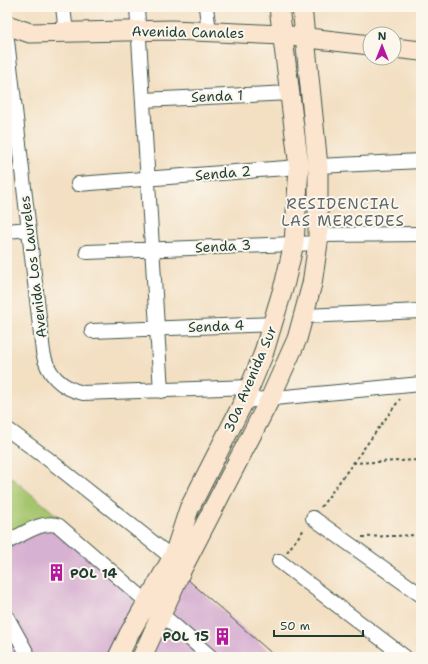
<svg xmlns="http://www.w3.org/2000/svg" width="428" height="664" viewBox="0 0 428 664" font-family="'Shantell Sans',sans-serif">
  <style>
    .green { fill: #a5c56d; stroke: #628150 }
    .building { fill: #d7b1d2 }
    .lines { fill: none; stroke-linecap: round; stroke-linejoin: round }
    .street-casing { stroke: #3f5549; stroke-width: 16 }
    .secondary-casing { stroke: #3f5549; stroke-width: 21 }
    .path { stroke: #3f5549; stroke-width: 2; stroke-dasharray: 3 3; stroke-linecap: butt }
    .street { stroke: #fff; stroke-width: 14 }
    .secondary { stroke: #fbe5cf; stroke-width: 19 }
    .labels { text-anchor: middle; stroke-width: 4; stroke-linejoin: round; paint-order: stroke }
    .street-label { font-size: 14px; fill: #1f3d34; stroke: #fbf7ec }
    .poi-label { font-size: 14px; font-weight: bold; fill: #1f3d34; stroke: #fbf7ec; text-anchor: start }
    .neighbourhood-label { font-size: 15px; letter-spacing: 1px; fill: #5f666b; stroke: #fbf7ec }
  </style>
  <rect width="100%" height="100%" fill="#fbf7ec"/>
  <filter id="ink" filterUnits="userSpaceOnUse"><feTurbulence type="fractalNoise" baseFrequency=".025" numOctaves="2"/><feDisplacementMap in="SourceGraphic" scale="8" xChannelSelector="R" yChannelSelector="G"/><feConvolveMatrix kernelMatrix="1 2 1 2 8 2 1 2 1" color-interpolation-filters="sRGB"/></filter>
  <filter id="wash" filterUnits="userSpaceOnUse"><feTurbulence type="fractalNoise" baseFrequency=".012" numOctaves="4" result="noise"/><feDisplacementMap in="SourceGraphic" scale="16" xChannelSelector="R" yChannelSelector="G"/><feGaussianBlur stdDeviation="0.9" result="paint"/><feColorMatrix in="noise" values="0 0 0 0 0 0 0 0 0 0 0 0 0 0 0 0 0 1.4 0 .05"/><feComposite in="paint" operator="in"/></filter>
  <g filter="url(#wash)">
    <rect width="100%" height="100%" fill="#f3dfc2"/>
    <!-- green -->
    <path class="green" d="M7,474L60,518L7,542Z"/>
    <g id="blocks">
      <!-- building -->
      <path class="building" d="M48,528L56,530L140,600L111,657H32L7,609V547Z
        M186,578L276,657H217L168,615Z
        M165,625L203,657H150Z
        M7,629L23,657H7Z"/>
    </g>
  </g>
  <g filter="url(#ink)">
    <use href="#blocks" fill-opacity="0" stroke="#3f5549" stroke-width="1"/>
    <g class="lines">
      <defs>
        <path id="street" d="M63,7L66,32
          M137,7L161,391
          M206,7L209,32
          M7,40L43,352C47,374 61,388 83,393L250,387
          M143,100L290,93
          M318,166L421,161
          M78,184L299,167
          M7,231L29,229
          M318,235L421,234
          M87,252L318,243
          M304,316L421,311
          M92,331L274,324
          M244,401L421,384
          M7,429L48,459L180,564
          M313,518L421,595
          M7,542C22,535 43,519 59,526L211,657
          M279,561L405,657
          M7,617L29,657"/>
        <path id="secondary" d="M7,25L30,33L172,30L282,35L370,45
          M394,48L421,51
          M118,657L129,634L174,555L189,509L244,401L263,355L285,282L294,243L299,167L279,7
          M142,657L181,571L270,399L297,339L312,284L318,243V166L302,7"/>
      </defs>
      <!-- street casing -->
      <use href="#street" class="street-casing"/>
      <!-- secondary casing -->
      <use href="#secondary" class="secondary-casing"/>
      <!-- path -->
      <path class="path" d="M353,463L421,460
        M321,507L400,399
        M362,537L421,535
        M287,552L305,528"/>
      <!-- street -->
      <use href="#street" class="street"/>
      <!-- secondary -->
      <use href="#secondary" class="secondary"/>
    </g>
  </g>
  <!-- icons -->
  <defs>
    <symbol id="building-bare" viewBox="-9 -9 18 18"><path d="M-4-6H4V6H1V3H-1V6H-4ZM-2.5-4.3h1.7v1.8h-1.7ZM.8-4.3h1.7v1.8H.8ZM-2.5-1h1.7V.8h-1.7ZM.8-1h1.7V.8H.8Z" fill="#b5179e" stroke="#fbf7ec" stroke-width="2.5" paint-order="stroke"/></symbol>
  </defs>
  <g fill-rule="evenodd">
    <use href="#building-bare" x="44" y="560" width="25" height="25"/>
    <use href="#building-bare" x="210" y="624" width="25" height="25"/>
  </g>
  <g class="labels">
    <!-- street labels -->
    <g class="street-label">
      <text transform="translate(188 32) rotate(1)" y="5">Avenida Canales</text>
      <text transform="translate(217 96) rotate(-2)" y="5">Senda 1</text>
      <text transform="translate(223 173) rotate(-5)" y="5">Senda 2</text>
      <text transform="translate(223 246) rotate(-3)" y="5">Senda 3</text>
      <text transform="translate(33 267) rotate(-97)" y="5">Avenida Los Laureles</text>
      <text transform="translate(216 326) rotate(-2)" y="5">Senda 4</text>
      <text transform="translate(250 379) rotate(-67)" y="5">30a Avenida Sur</text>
    </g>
    <!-- poi labels -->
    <g class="poi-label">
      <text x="70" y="578">POL 14</text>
      <text x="209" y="641" text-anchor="end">POL 15</text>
    </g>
    <!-- neighbourhood labels -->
    <g class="neighbourhood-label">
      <text x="343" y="209">RESIDENCIAL<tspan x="343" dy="17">LAS MERCEDES</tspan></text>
    </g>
  </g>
  <!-- margin -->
  <rect width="428" height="664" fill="none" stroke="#fbf7ec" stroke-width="24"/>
  <!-- north arrow -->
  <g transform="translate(382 46)"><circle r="19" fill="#fbf7ec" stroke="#a3ada2"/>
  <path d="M0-3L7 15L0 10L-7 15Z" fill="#b5179e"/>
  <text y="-6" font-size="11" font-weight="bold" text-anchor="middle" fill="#1f3d34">N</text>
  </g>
  <!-- scale -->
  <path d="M274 630v6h89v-6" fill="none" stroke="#1f3d34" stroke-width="2"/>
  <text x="280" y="630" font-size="12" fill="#1f3d34" stroke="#fbf7ec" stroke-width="3" paint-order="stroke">50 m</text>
</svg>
